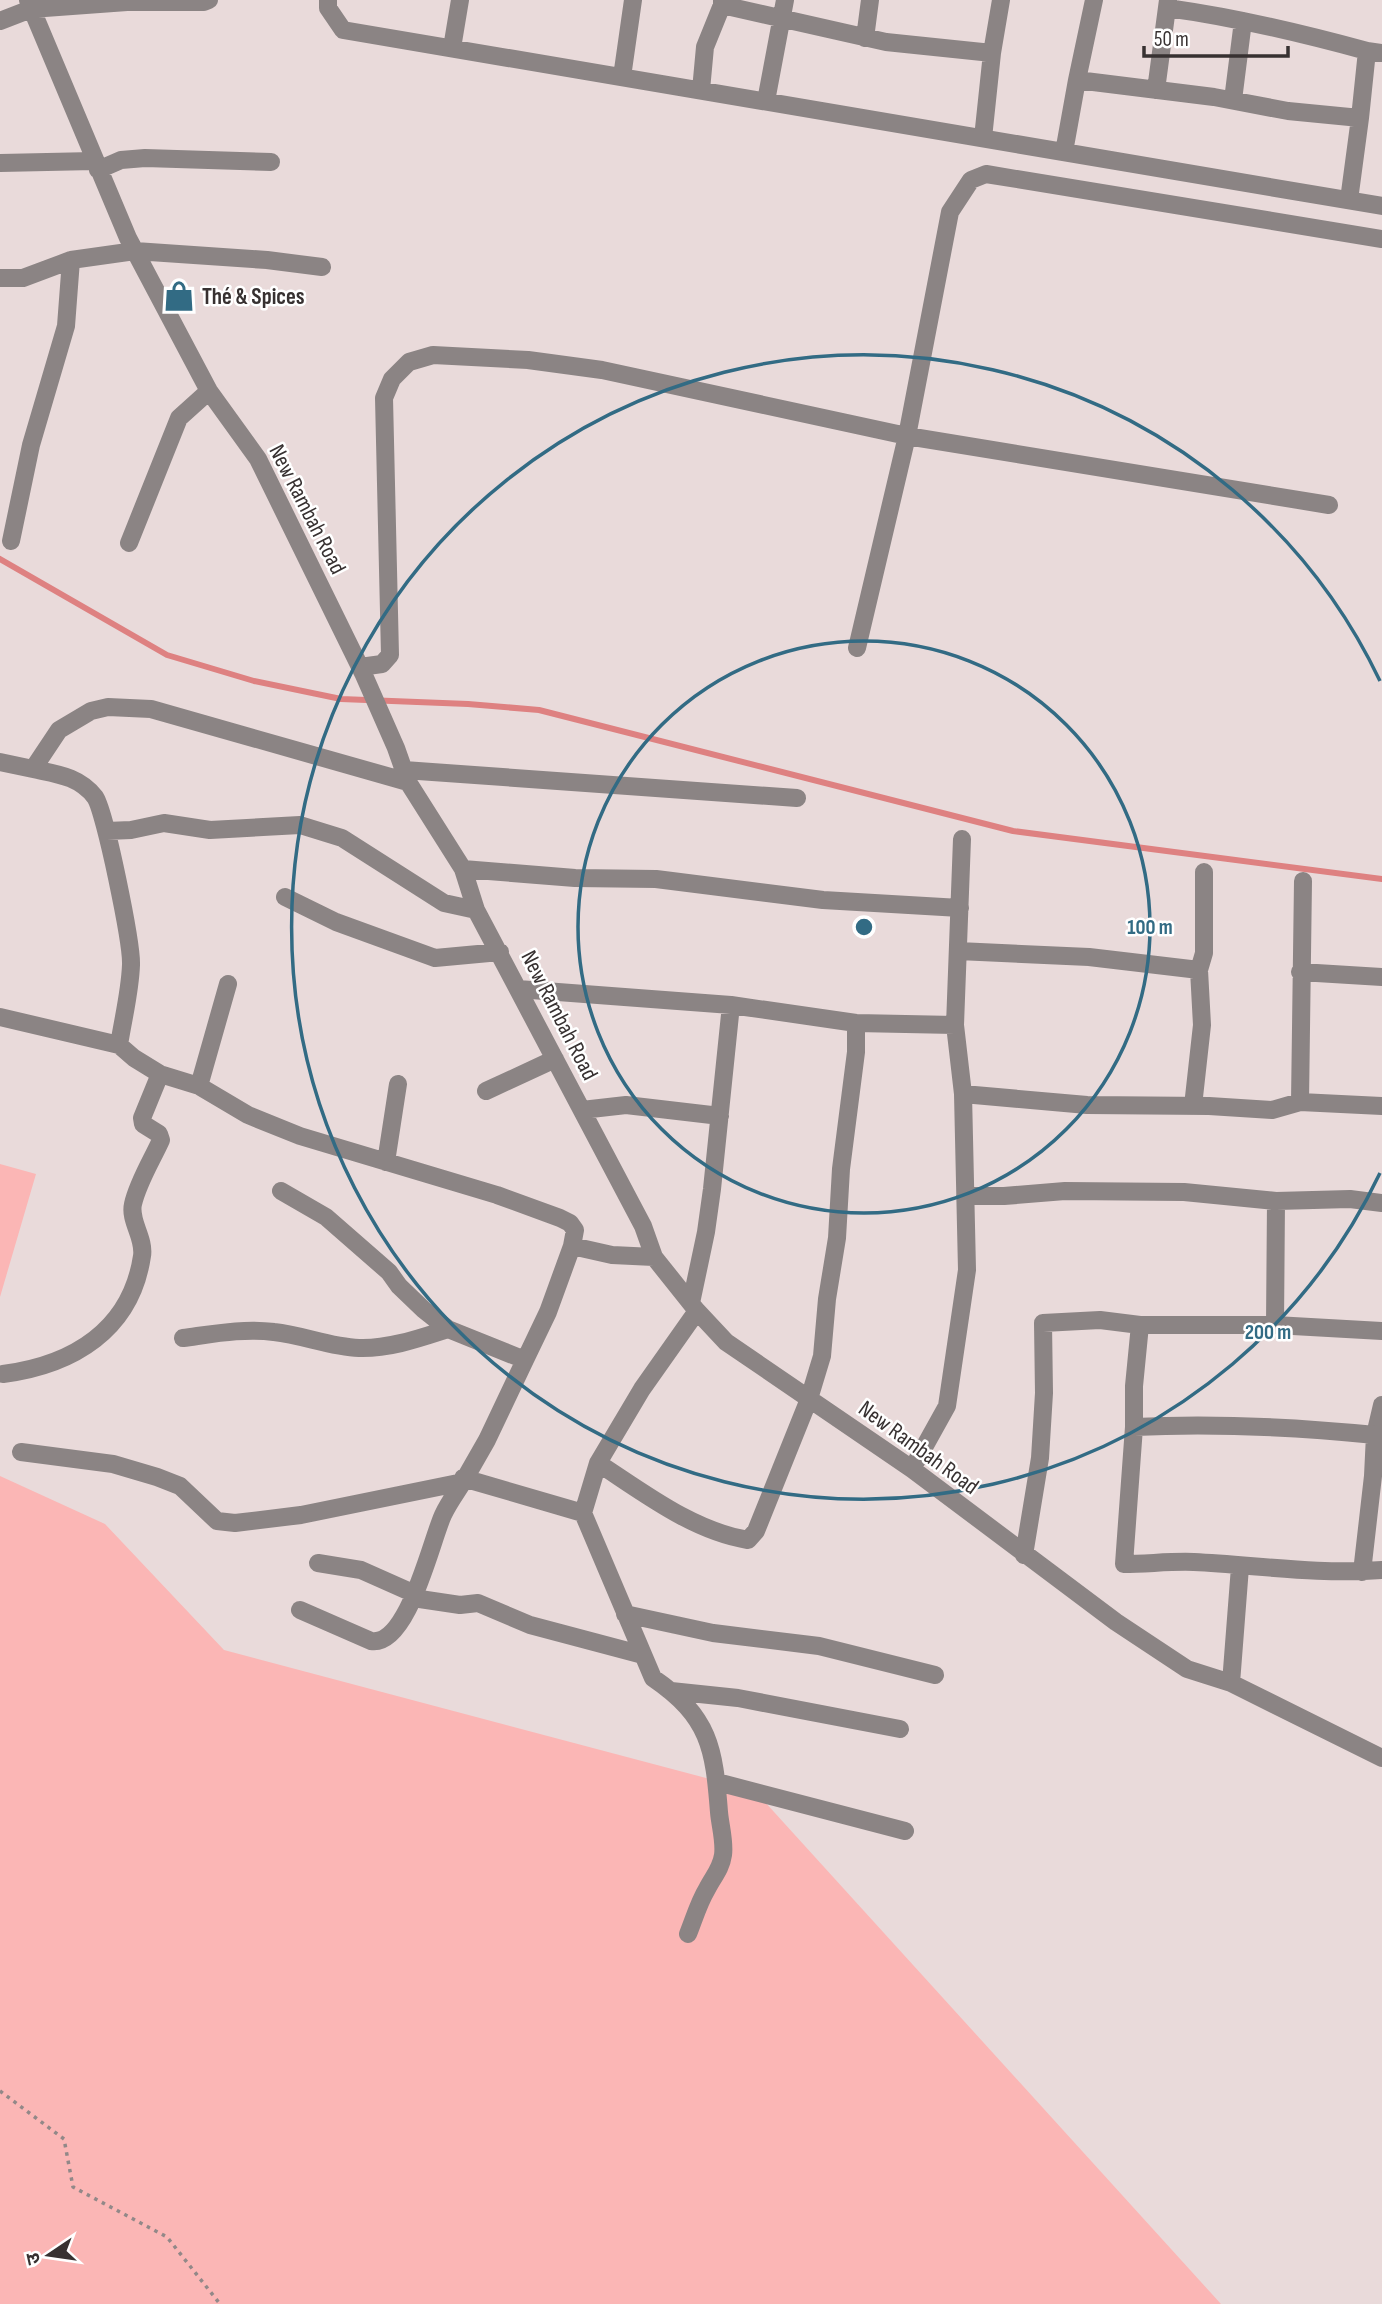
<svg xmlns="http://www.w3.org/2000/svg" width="1382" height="2304" viewBox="0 0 1382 2304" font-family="'Sofia Sans Condensed','Noto Sans Devanagari',sans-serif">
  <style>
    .green { fill: #fbb6b5 }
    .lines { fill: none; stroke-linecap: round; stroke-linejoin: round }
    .stream { stroke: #de8181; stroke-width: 6 }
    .path { stroke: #928888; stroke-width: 3.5; stroke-dasharray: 3.5 5; stroke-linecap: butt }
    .minor { stroke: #8b8484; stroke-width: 18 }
    .ring { fill: none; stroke: #326b84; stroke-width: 3.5 }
    .labels { text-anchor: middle; stroke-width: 5; stroke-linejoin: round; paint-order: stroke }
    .poi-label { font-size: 23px; font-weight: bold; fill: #373131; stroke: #fff; text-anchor: start }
    .street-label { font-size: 23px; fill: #373131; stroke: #fff }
    .centre { fill: #326b84; stroke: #fff; stroke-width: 3.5 }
    .ring-label { font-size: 21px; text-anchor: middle; font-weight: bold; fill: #326b84; stroke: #fff; stroke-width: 5; stroke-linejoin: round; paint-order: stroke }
  </style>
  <rect width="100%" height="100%" fill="#e9dada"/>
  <!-- green -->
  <path class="green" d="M0,1164L36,1174L0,1297Z
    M0,1476L105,1524L224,1650L755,1791L1221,2304H0Z"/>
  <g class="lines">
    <!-- stream -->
    <path class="stream" d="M0,559L167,655L254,681L341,699L468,704L539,710L1013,831L1382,879"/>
    <!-- path -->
    <path class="path" d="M0,2091L64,2139L73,2187L167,2237L220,2304"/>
    <!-- minor -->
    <path class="minor" d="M28,0L128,238L209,391L258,459L363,673L396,748L408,782L463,869L476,910L643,1226L654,1257L697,1311L726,1342L912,1469L1116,1622L1187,1669L1231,1683L1382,1758
      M328,0V8L343,30L1382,206
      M1094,0L1077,80L1214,97L1288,111L1360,118L1349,200
      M722,5L886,42L992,53
      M1167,8C1235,17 1301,33 1367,51
      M0,21L31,9L127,2H204L209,0
      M865,38L870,0
      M452,48L460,0
      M622,77L633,0
      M701,90L705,47L722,5V0
      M1156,90L1168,0
      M1233,100L1243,21
      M766,101L785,0
      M1360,118L1367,51L1382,53
      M983,138L992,53L1001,0
      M1064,152L1077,80
      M0,163L94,161
      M98,170L121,160L145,158L271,162
      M0,278H23L71,260
      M11,541L31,445L66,326L71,260L135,251L267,260L322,267
      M129,543L179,418L209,391
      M857,648L907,436L1329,505
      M360,667L382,664L390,655L384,398L392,379L409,362L433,355L528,360L602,370L907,436L950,212L971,180L986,174L1382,239
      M0,762L33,769L59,730L91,711L108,707L151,709L408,782
      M33,769C56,774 79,776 95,797C105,811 132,944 131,965C130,992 123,1019 119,1045L134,1058L160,1074L199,1086L248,1115L300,1136L497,1195L560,1218L570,1223L575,1230L572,1246
      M404,770L797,798
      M107,831L131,830L164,823L210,830L300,825L342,838L444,903L476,910
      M463,869L575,878L656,879L823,900L960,908
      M285,897L336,922L435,958L500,952
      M958,951L1089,957L1199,970
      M1300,972L1382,977
      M518,989L731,1005L856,1023L955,1025L963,1094L967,1270L947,1406L912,1469
      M0,1017L119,1045
      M955,1025L962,839
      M199,1086L228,984
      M486,1091L555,1059
      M963,1094L1087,1105L1209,1106L1272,1110L1300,1102L1382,1106
      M1300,1102L1303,881
      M1193,1106L1202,1025L1199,970L1204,953V872
      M582,1110L626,1105L720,1116
      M386,1162L398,1084
      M281,1191L326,1217L389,1272L399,1286L424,1310L448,1329L525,1360
      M965,1196H1004L1065,1191L1184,1192L1276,1201L1350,1199L1382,1203
      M691,1303L706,1232L712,1189L731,1005
      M1140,1325L1134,1386V1427L1124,1564C1147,1564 1171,1561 1194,1562C1256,1565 1319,1575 1382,1570
      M1275,1325L1276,1201
      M183,1338C213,1334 244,1328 274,1332C303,1335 330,1347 359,1348C389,1349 420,1338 448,1329
      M3,1374C73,1365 131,1330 142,1256C145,1238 129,1221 133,1204C138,1182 152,1160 161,1140L159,1134L143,1124L142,1118L160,1074
      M1134,1427C1214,1423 1295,1427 1375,1435
      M21,1452L113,1464L157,1477L180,1486L217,1521L235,1523L301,1515L463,1482L487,1440L525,1360L548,1312L572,1246L612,1255L654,1257
      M598,1463C644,1493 693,1531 748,1540L756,1531L809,1399L822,1356L827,1299L837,1238L841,1169L856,1052V1023
      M463,1478L583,1513
      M1024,1555L1040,1458L1044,1393L1043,1323L1100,1320L1140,1325H1275L1382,1331
      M318,1563L361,1570L415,1594
      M1362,1572L1373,1476L1375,1435L1382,1405
      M413,1598L460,1605L478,1603L530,1625L643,1655
      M300,1610L371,1641C408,1647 431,1541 443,1515C448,1504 456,1493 463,1482
      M625,1614L713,1633L819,1646L935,1675
      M1231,1683L1240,1567
      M671,1691L738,1698L900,1729
      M717,1782L905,1831
      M688,1934C694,1919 699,1902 707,1889C713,1877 721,1869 723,1855C725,1842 720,1825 719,1812C714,1748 710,1717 653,1678L583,1513L598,1463L642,1389L697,1311"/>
  </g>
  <!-- distance rings -->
  <g class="ring">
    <circle cx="864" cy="927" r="286"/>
    <path d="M1380 1173A572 572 0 1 1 1380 681"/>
  </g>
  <!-- icons -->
  <defs>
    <symbol id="shop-bare" viewBox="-9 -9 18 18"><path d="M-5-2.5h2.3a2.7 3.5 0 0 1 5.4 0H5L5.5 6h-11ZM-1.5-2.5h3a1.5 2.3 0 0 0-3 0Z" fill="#326b84" stroke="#fff" stroke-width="2.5" paint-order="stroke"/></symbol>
  </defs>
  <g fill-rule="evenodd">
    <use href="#shop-bare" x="157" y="274" width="44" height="44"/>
  </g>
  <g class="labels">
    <!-- poi labels -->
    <g class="poi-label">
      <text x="202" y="304">Thé &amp; Spices</text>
    </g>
    <!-- street labels -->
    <g class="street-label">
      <text transform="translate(308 509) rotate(63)" y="8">New Rambah Road</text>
      <text transform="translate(560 1015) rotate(63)" y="8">New Rambah Road</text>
      <text transform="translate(919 1447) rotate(36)" y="8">New Rambah Road</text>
    </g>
  </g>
  <circle cx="864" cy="927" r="10" class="centre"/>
  <g class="ring-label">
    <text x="1150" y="934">100 m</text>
    <text x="1268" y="1339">200 m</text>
  </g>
  <!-- north arrow -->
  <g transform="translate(49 2255) rotate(257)" stroke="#ffffff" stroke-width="5" paint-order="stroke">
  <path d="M0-5L12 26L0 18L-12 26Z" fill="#373131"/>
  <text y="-10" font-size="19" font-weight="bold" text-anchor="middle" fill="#373131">उ</text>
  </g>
  <!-- scale -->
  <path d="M1144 46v10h144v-10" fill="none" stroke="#373131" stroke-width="3.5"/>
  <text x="1154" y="46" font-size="21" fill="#373131" stroke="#ffffff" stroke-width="5" paint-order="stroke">50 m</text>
</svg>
